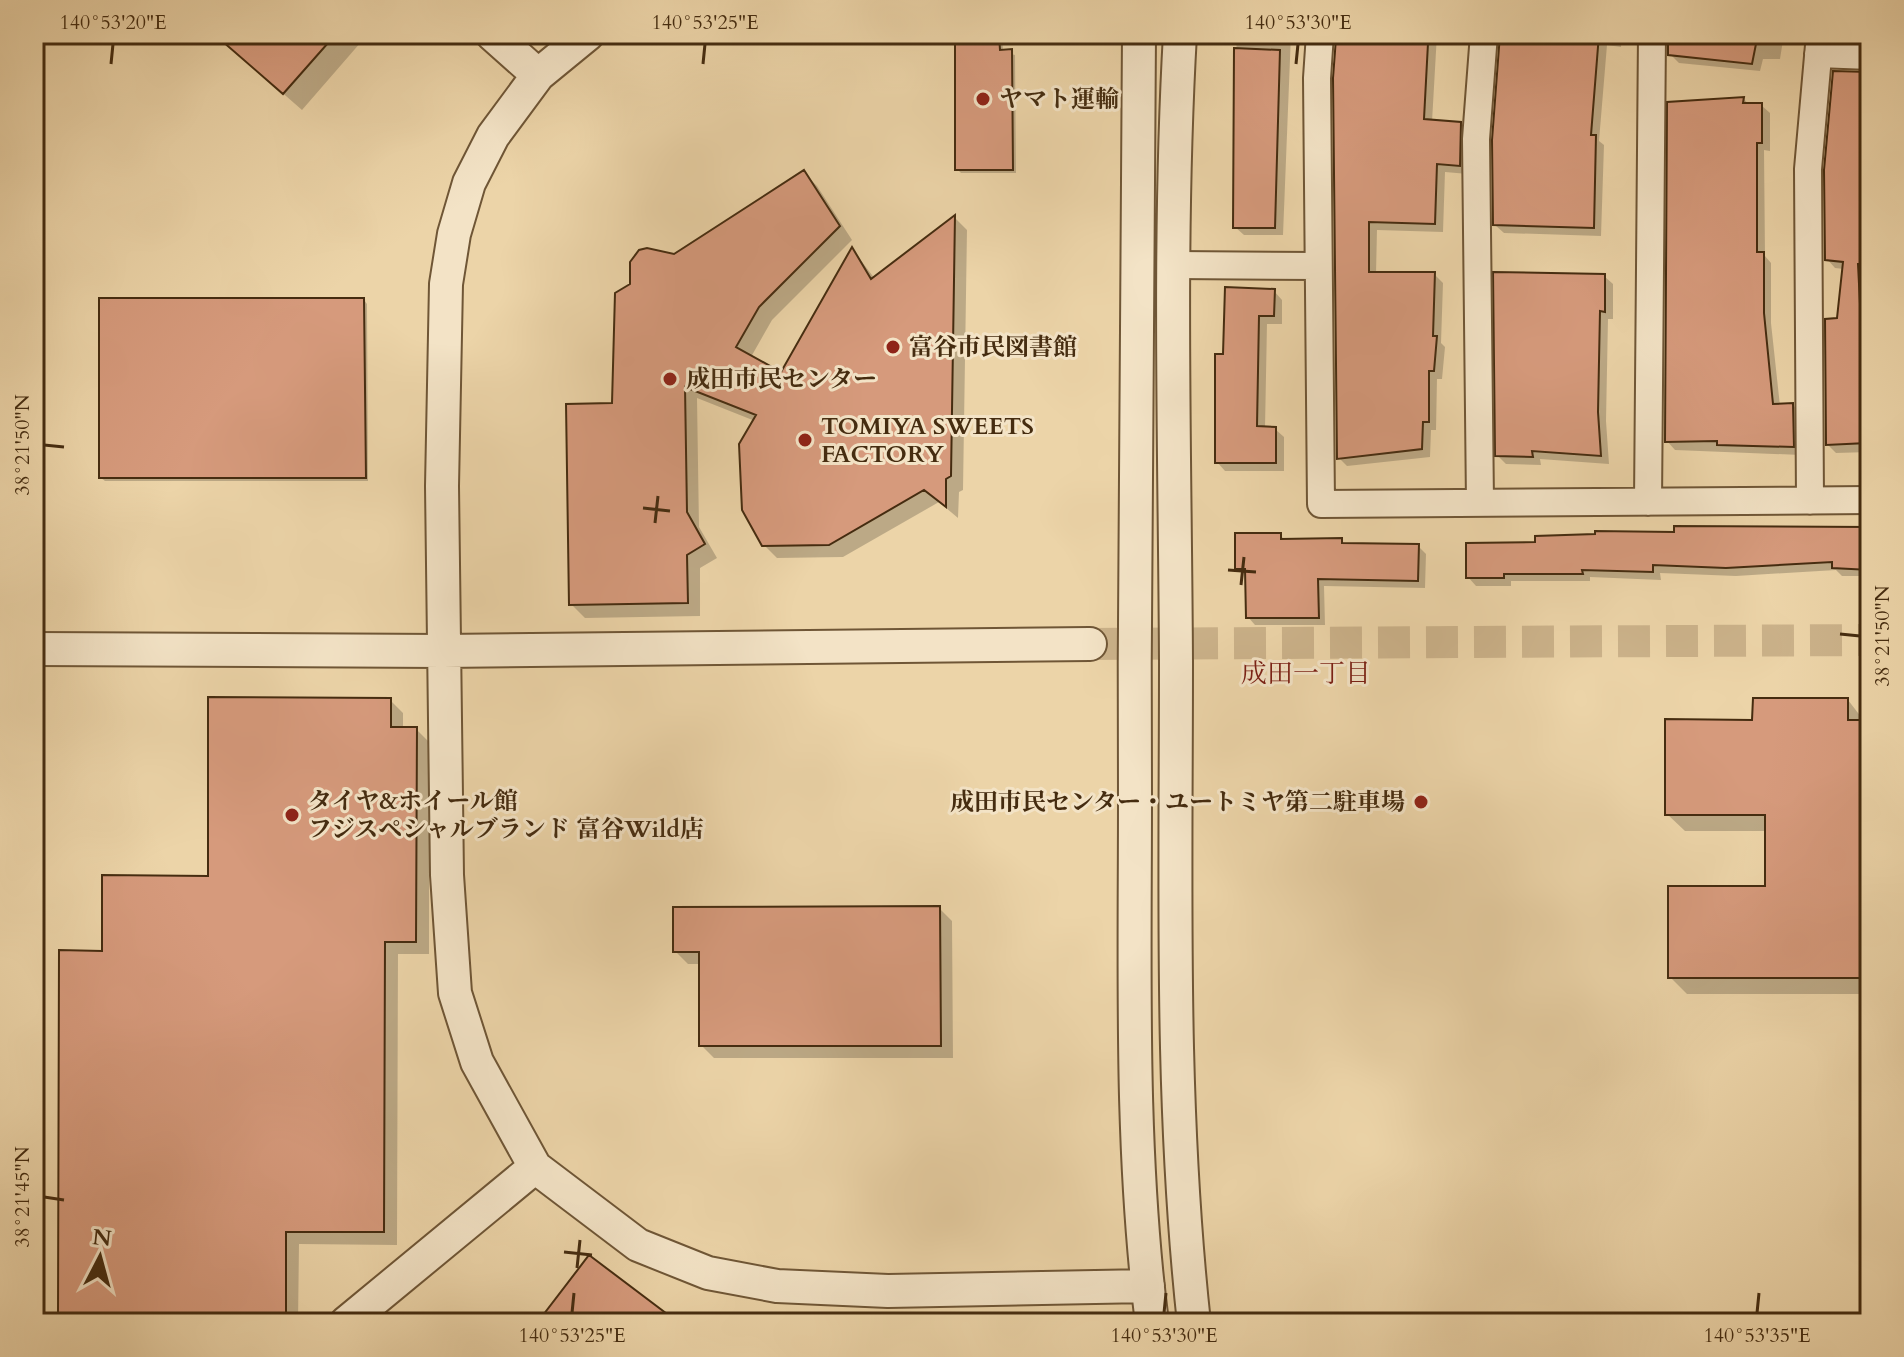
<svg xmlns="http://www.w3.org/2000/svg" width="1904" height="1357" viewBox="0 0 1904 1357" font-family="Cardo,'Noto Serif JP',serif">
  <style>
    .shadow { fill: #0003 }
    .building { fill: #d69a7c; stroke: #452c10; stroke-width: 2 }
    .lines { fill: none; stroke-linecap: round; stroke-linejoin: round }
    .tertiary-tunnel { stroke: #cbb28a; stroke-width: 32; stroke-dasharray: 32 16; stroke-linecap: butt }
    .minor-casing { stroke: #6f5636; stroke-width: 30 }
    .tertiary-casing { stroke: #6f5636; stroke-width: 36 }
    .minor { stroke: #f3e3c6; stroke-width: 26 }
    .tertiary { stroke: #f3e3c6; stroke-width: 32 }
    .ticks { fill: none; stroke: #452c10; stroke-width: 3 }
    .poi-dot { fill: #8f2418; stroke: #f3e3c6; stroke-width: 3 }
    .labels { text-anchor: middle; stroke-width: 6; stroke-linejoin: round; paint-order: stroke }
    .poi-label { font-size: 24px; font-weight: bold; fill: #452c10; stroke: #f3e3c6; text-anchor: start }
    .neighbourhood-label { font-size: 26px; fill: #7a1f14; stroke: #f3e3c6 }
    .neatline { fill: none; stroke: #452c10; stroke-width: 3 }
    .ticks-label { font-size: 20px; text-anchor: middle; fill: #452c10 }
  </style>
  <rect width="100%" height="100%" fill="#ecd4a8"/>
  <filter id="stains"><feTurbulence type="fractalNoise" baseFrequency=".0025" numOctaves="4"/><feColorMatrix values="0 0 0 0 .2 0 0 0 0 .09 0 0 0 0 .02 0 0 0 .5 -.17"/></filter>
  <radialGradient id="worn" r=".72"><stop offset=".6" stop-color="#630" stop-opacity="0"/><stop offset="1" stop-color="#630" stop-opacity=".3"/></radialGradient>
  <!-- shadow -->
  <path class="shadow" d="M215,34H368L302,110Z
    M957,34H1002L1003,52L1015,55L1016,173H961L957,169Z
    M1237,34H1291L1283,235H1244L1235,227L1233,129Z
    M1339,34H1437L1432,122L1460,124L1469,132L1468,174L1445,172L1443,232L1377,230L1376,274H1434L1443,283L1441,343L1445,347L1442,379H1437L1436,430H1431L1430,457L1347,466L1339,458L1335,79Z
    M1502,34H1622L1621,47L1607,45L1599,141L1604,145L1601,236L1504,233L1495,225Z
    M1670,34H1784L1780,59H1763L1760,71L1679,63L1670,54Z
    M1870,75V452L1836,453L1828,445L1844,269L1835,268L1827,259Z
    M1744,99L1749,105H1761L1770,113V151L1764,150L1765,256L1771,263V323L1780,406L1793,405L1801,414V455L1675,450L1667,441L1669,104Z
    M804,173L817,186L852,240L772,320L751,357L782,374L853,250L875,279L955,218L967,230L963,490L959,492L958,518L939,502L843,557L777,558L764,545L755,421L697,398L699,527L717,558L700,568V616L585,618L571,604L614,405L632,285L640,252L654,250L675,256Z
    M1604,276L1613,284V319H1608L1606,421L1609,464L1540,459L1541,465L1506,464L1497,455Z
    M1274,291L1282,300V324H1267L1265,428L1275,429L1284,437V471H1225L1217,462L1225,356Z
    M364,300L367,304L368,481H105L101,478Z
    M1870,530V576H1842L1836,570L1736,576L1660,573L1661,580L1590,577V581H1511V586H1476L1468,577L1537,544L1676,534Z
    M1280,535L1286,541L1341,540L1346,545L1418,546L1426,554L1425,588L1324,586L1325,625H1255L1248,617L1247,575L1237,568Z
    M390,700L403,713V729H416L429,742V954H398L397,1245L299,1244L298,1323H65L60,1318L104,953L210,878Z
    M1848,700L1865,722H1870V994H1687L1670,977L1767,888V831H1685L1667,814L1754,722Z
    M939,908L952,921L953,1058H714L701,1045V964H688L675,951Z"/>
  <!-- building -->
  <path class="building" d="M214,34H336L283,94Z
    M955,34H999L1000,50L1012,49L1013,170H955Z
    M1500,34H1599L1591,135H1596L1594,228L1493,225L1492,140Z
    M1668,34H1758L1752,64L1668,55Z
    M1336,38L1428,43L1424,119L1461,122L1460,166L1437,164L1435,224L1369,222V272H1435L1433,336H1437L1434,371H1429V422H1423L1422,449L1337,459L1333,78Z
    M1234,48L1280,50L1275,228H1233Z
    M1833,71L1870,72V114H1863L1866,264H1858L1867,443L1826,445L1825,319L1837,318L1843,262L1825,260L1824,170Z
    M1744,97L1743,103H1762V143H1757V252H1764V313L1773,404L1793,403L1794,447L1717,445V441L1665,442L1667,102Z
    M804,170L840,226L759,307L736,347L781,372L852,247L871,279L955,215L951,476L946,479V507L924,490L829,545L762,546L742,510L739,444L756,415L685,387L687,512L705,544L687,555L688,603L569,605L566,404L612,403L615,293L630,284V262L639,250L647,248L674,254Z
    M1493,272L1605,274V312L1600,311L1598,412L1601,456L1532,451L1533,457L1495,456Z
    M1225,287L1275,289L1274,316H1259L1257,426L1276,427V463H1215V354H1223Z
    M99,298H364L366,478H99Z
    M1674,526L1870,527V570L1832,568V562L1726,568L1653,565V572L1582,570L1583,574H1504V578H1466V543L1535,542V536L1595,534V531L1674,532Z
    M1235,533H1281V539L1342,538V543L1419,544L1418,581L1318,579L1319,618H1246L1245,569H1235Z
    M208,697L391,698V727H417L416,942H385L384,1232H286V1320L58,1319L59,950L102,951V875L208,876Z
    M1753,698H1848V720H1870V978H1668V886H1765V815H1665V719L1752,720Z
    M940,906L941,1046H699V952H673V907Z
    M589,1255L679,1323H537Z"/>
  <g class="lines">
    <!-- tertiary-tunnel -->
    <path class="tertiary-tunnel" d="M1090,644L1870,640"/>
    <defs>
      <path id="minor" d="M1320,34L1317,78L1321,504L1870,500
        M1818,54L1870,56
        M1175,265L1317,266
        M1810,501L1808,169L1820,34
        M1648,502L1652,34
        M1480,503L1476,139L1484,34"/>
      <path id="tertiary" d="M492,34L538,75
        M588,34L538,75L493,136L469,183L454,234L446,284L442,486L447,875L455,993L477,1062L535,1167L638,1245L708,1273L777,1286L888,1291L1148,1286
        M1139,34C1136,289 1134,544 1135,799C1135,973 1130,1150 1152,1323
        M1180,34C1168,243 1175,454 1176,663C1176,883 1170,1104 1194,1323
        M34,649L443,651L1090,644
        M346,1323L535,1167"/>
    </defs>
    <!-- minor casing -->
    <use href="#minor" class="minor-casing"/>
    <!-- tertiary casing -->
    <use href="#tertiary" class="tertiary-casing"/>
    <!-- minor -->
    <use href="#minor" class="minor"/>
    <!-- tertiary -->
    <use href="#tertiary" class="tertiary"/>
  </g>
  <!-- ticks -->
  <path class="ticks" d="M111,64L113,44M703,64L705,44M1296,64L1298,44M44,445L64,447M643,508L670,511M655,523L658,496M1228,570L1256,572M1241,585L1244,557M1840,634L1860,636M44,1197L64,1200M564,1252L592,1255M577,1268L580,1240M572,1313L574,1293M1164,1313L1166,1293M1757,1313L1759,1293"/>
  <!-- markers -->
  <g class="poi-dot">
    <circle cx="983" cy="99" r="8"/>
    <circle cx="893" cy="347" r="8"/>
    <circle cx="670" cy="379" r="8"/>
    <circle cx="805" cy="440" r="8"/>
    <circle cx="1421" cy="802" r="8"/>
    <circle cx="292" cy="815" r="8"/>
  </g>
  <g class="labels">
    <!-- poi labels -->
    <g class="poi-label">
      <text x="999" y="107">ヤマト運輸</text>
      <text x="909" y="355">富谷市民図書館</text>
      <text x="686" y="387">成田市民センター</text>
      <text x="821" y="434">TOMIYA SWEETS<tspan x="821" dy="28">FACTORY</tspan></text>
      <text x="308" y="809">タイヤ&amp;ホイール館<tspan x="308" dy="28">フジスペシャルブランド 富谷Wild店</tspan></text>
      <text x="1405" y="810" text-anchor="end">成田市民センター・ユートミヤ第二駐車場</text>
    </g>
    <!-- neighbourhood labels -->
    <g class="neighbourhood-label">
      <text x="1306" y="682">成田一丁目</text>
    </g>
  </g>
  <!-- margin -->
  <rect width="1904" height="1357" fill="none" stroke="#ecd4a8" stroke-width="88"/>
  <!-- north arrow -->
  <g transform="translate(100 1257) rotate(6)" stroke="#f3e3c6" stroke-width="6" paint-order="stroke">
  <path d="M0-6L14 30L0 20L-14 30Z" fill="#452c10"/>
  <text y="-12" font-size="22" font-weight="bold" text-anchor="middle" fill="#452c10">N</text>
  </g>
  <rect x="44" y="44" width="1816" height="1269" class="neatline"/>
  <g class="ticks-label">
    <text x="113" y="29">140°53'20"E</text>
    <text x="705" y="29">140°53'25"E</text>
    <text x="1298" y="29">140°53'30"E</text>
    <text transform="translate(22 445) rotate(-90)" y="7">38°21'50"N</text>
    <text transform="translate(1882 636) rotate(-90)" y="7">38°21'50"N</text>
    <text transform="translate(22 1197) rotate(-90)" y="7">38°21'45"N</text>
    <text x="572" y="1342">140°53'25"E</text>
    <text x="1164" y="1342">140°53'30"E</text>
    <text x="1757" y="1342">140°53'35"E</text>
  </g>
  <rect width="100%" height="100%" filter="url(#stains)"/>
  <rect width="100%" height="100%" fill="url(#worn)"/>
</svg>
